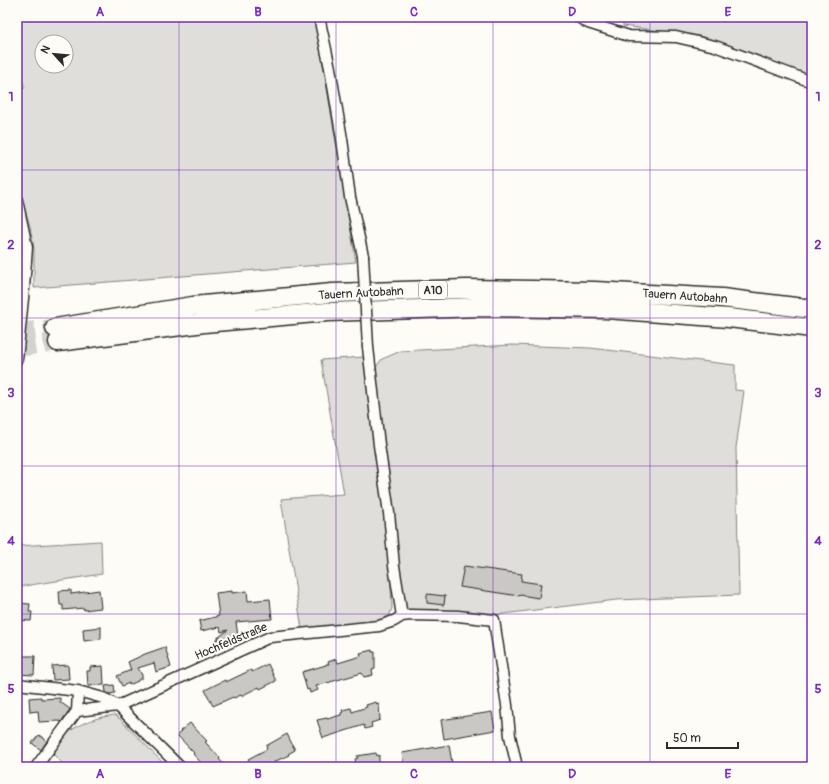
<svg xmlns="http://www.w3.org/2000/svg" width="829" height="784" viewBox="0 0 829 784" font-family="Pangolin,sans-serif">
  <style>
    .green { fill: #dfdeda; stroke: #858482; fill-rule: evenodd }
    .building { fill: #c9c8c4; stroke: #2b2b2b }
    .lines { fill: none; stroke-linecap: round; stroke-linejoin: round }
    .highway-tunnel { stroke: #d3d2ce; stroke-width: 18; stroke-dasharray: 18 9; stroke-linecap: butt }
    .street-casing { stroke: #2b2b2b; stroke-width: 13 }
    .highway-casing { stroke: #2b2b2b; stroke-width: 21 }
    .street { stroke: #fdfcf7; stroke-width: 10 }
    .highway { stroke: #fdfcf7; stroke-width: 18 }
    .street-bridge-casing { stroke: #2b2b2b; stroke-width: 13; stroke-linecap: butt }
    .street-bridge { stroke: #fdfcf7; stroke-width: 10 }
    .grid { fill: none; stroke: #7b2cbf; stroke-width: 1; stroke-opacity: 0.55 }
    .labels { text-anchor: middle; stroke-width: 4; stroke-linejoin: round; paint-order: stroke }
    .shield { fill: #fdfcf7; stroke: #6a6a68; stroke-width: 1 }
    .shield-label { font-size: 11px; font-weight: bold; fill: #2b2b2b }
    .street-label { font-size: 12px; fill: #2b2b2b; stroke: #fdfcf7 }
    .neatline { fill: none; stroke: #7b2cbf; stroke-width: 1.5 }
    .grid-label { font-size: 13px; text-anchor: middle; font-weight: bold; fill: #7b2cbf }
  </style>
  <rect width="100%" height="100%" fill="#fdfcf7"/>
  <filter id="ink" filterUnits="userSpaceOnUse"><feTurbulence type="fractalNoise" baseFrequency=".025" numOctaves="2"/><feDisplacementMap in="SourceGraphic" scale="8" xChannelSelector="R" yChannelSelector="G"/><feConvolveMatrix kernelMatrix="1 2 1 2 8 2 1 2 1" color-interpolation-filters="sRGB"/></filter>
  <g filter="url(#ink)">
    <!-- green -->
    <path class="green" d="M17,17H315L356,262L34,288V249L30,226L17,184V91L25,88L17,66ZM42,42H66V66H42Z
      M623,17H812V77L699,36L623,26Z
      M512,345L590,348L735,365V390L744,391L736,448L739,595L616,600L495,615L401,612L373,371L382,359L401,351Z
      M364,357L387,508L392,608L389,617L381,621L302,629L281,499L344,494L321,360Z
      M101,541L102,574L17,587V546Z
      M115,715L120,719L167,767H66L52,753C57,746 62,739 68,733C81,722 98,717 115,715Z"/>
    <!-- building -->
    <path class="building" d="M464,566L522,574L521,581L541,584L539,598L520,595L519,596L460,587Z
      M71,590V594L99,590L101,608L84,610V608L63,610V605H60L59,591Z
      M232,591V593L247,591L248,601L270,599L272,619L236,622L238,637L215,640L228,630L221,632L220,627L201,631L199,621L219,616L216,593Z
      M427,594L445,596L444,605L427,603Z
      M17,603L30,604L29,612H32L31,621L17,620Z
      M101,627V639L84,641L83,629Z
      M165,647L171,667L156,672L154,663L138,668L142,675V678L138,680V681L129,685V683L122,686L117,676L131,670L128,662L145,654Z
      M372,650V652H375V669L372,670L373,675L364,677L362,673L316,686L318,690L310,693L309,689L307,690L302,672L326,665V664H329L328,662L336,659L338,663L361,656L360,653Z
      M17,656H35L34,675L17,674Z
      M268,664L276,681L260,689L259,687L241,696V695L234,698L233,697L213,706L205,690L225,680L226,682L251,670L252,672Z
      M68,665L69,679L53,680L52,666Z
      M103,666L104,685L88,686L87,671H90V667Z
      M114,685L115,693L109,694L106,692L105,686Z
      M41,697V699L60,698V702L70,709L61,722L59,721L39,722L38,711L30,712L29,698Z
      M376,702L377,705L379,704L380,720L371,723L372,727L365,729L364,725L323,738L317,720L327,718V719L341,715V713L343,712L342,710L351,708L352,712L367,707L366,705Z
      M492,712L495,730L444,739L441,720Z
      M190,723L207,741L205,742L220,758L219,759L226,767H205L193,754L194,753L177,735L181,732L180,731Z
      M287,734L295,750L288,754L289,755L274,762L275,764L269,767H252L248,759L267,749L266,746Z
      M39,735L47,741L41,750L32,743Z
      M449,745L452,763L426,767H404L402,753Z
      M376,753L377,756L379,755V767H357L355,759L358,758L357,756Z"/>
    <g class="lines">
      <!-- highway-tunnel -->
      <path class="highway-tunnel" d="M17,332L55,328
        M17,348L58,342"/>
      <defs>
        <path id="street" d="M319,17L330,68L342,139L350,197L363,256
          M578,17L588,23L629,36L676,37L715,46L812,82
          M17,200L27,247L24,288L17,359
          M368,347L379,445L389,513L394,566L402,616
          M17,684L78,691L103,698L118,706L180,767
          M77,711L78,691
          M36,767L77,711L118,706L270,637L379,626L394,621L402,616L410,615L458,616L494,620L507,705L510,736L517,767"/>
        <path id="highway" d="M55,328L193,306L332,293L467,289L595,291L722,298L812,309
          M58,342L204,323L327,312L481,307L606,309L729,318L812,328"/>
      </defs>
      <!-- street casing -->
      <use href="#street" class="street-casing"/>
      <!-- highway casing -->
      <use href="#highway" class="highway-casing"/>
      <!-- street -->
      <use href="#street" class="street"/>
      <!-- highway -->
      <use href="#highway" class="highway"/>
      <defs>
        <path id="street-bridge" d="M363,256L368,347"/>
      </defs>
      <!-- street-bridge casing -->
      <use href="#street-bridge" class="street-bridge-casing"/>
      <!-- street-bridge -->
      <use href="#street-bridge" class="street-bridge"/>
    </g>
  </g>
  <!-- grid -->
  <path class="grid" d="M179,17V767M336,17V767M493,17V767M650,17V767M17,170H812M17,318H812M17,466H812M17,614H812"/>
  <g class="labels">
    <!-- shield labels -->
    <rect class="shield" x="419" y="281" width="28" height="18" rx="3"/>
    <g class="shield-label">
      <text x="433" y="294">A10</text>
    </g>
    <!-- street labels -->
    <g class="street-label">
      <text transform="translate(361 293) rotate(-3)" y="4">Tauern Autobahn</text>
      <text transform="translate(685 296) rotate(4)" y="4">Tauern Autobahn</text>
      <text transform="translate(231 641) rotate(-23)" y="4">Hochfeldstraße</text>
    </g>
  </g>
  <!-- margin -->
  <rect width="829" height="784" fill="none" stroke="#fdfcf7" stroke-width="44"/>
  <!-- north arrow -->
  <g transform="translate(54 54) rotate(297)"><circle r="19" fill="#fdfcf7" stroke="#a9a8a5"/>
  <path d="M0-3L7 15L0 10L-7 15Z" fill="#2b2b2b"/>
  <text y="-6" font-size="11" font-weight="bold" text-anchor="middle" fill="#2b2b2b">N</text>
  </g>
  <!-- scale -->
  <path d="M667 742v6h71v-6" fill="none" stroke="#2b2b2b" stroke-width="2"/>
  <text x="673" y="742" font-size="12" fill="#2b2b2b" stroke="#fdfcf7" stroke-width="3" paint-order="stroke">50 m</text>
  <rect x="22" y="22" width="785" height="740" class="neatline"/>
  <g class="grid-label">
    <text x="100" y="16">A</text>
    <text x="258" y="16">B</text>
    <text x="414" y="16">C</text>
    <text x="572" y="16">D</text>
    <text x="728" y="16">E</text>
    <text x="11" y="101">1</text>
    <text x="818" y="101">1</text>
    <text x="11" y="249">2</text>
    <text x="818" y="249">2</text>
    <text x="11" y="397">3</text>
    <text x="818" y="397">3</text>
    <text x="11" y="545">4</text>
    <text x="818" y="545">4</text>
    <text x="11" y="693">5</text>
    <text x="818" y="693">5</text>
    <text x="100" y="778">A</text>
    <text x="258" y="778">B</text>
    <text x="414" y="778">C</text>
    <text x="572" y="778">D</text>
    <text x="728" y="778">E</text>
  </g>
</svg>
